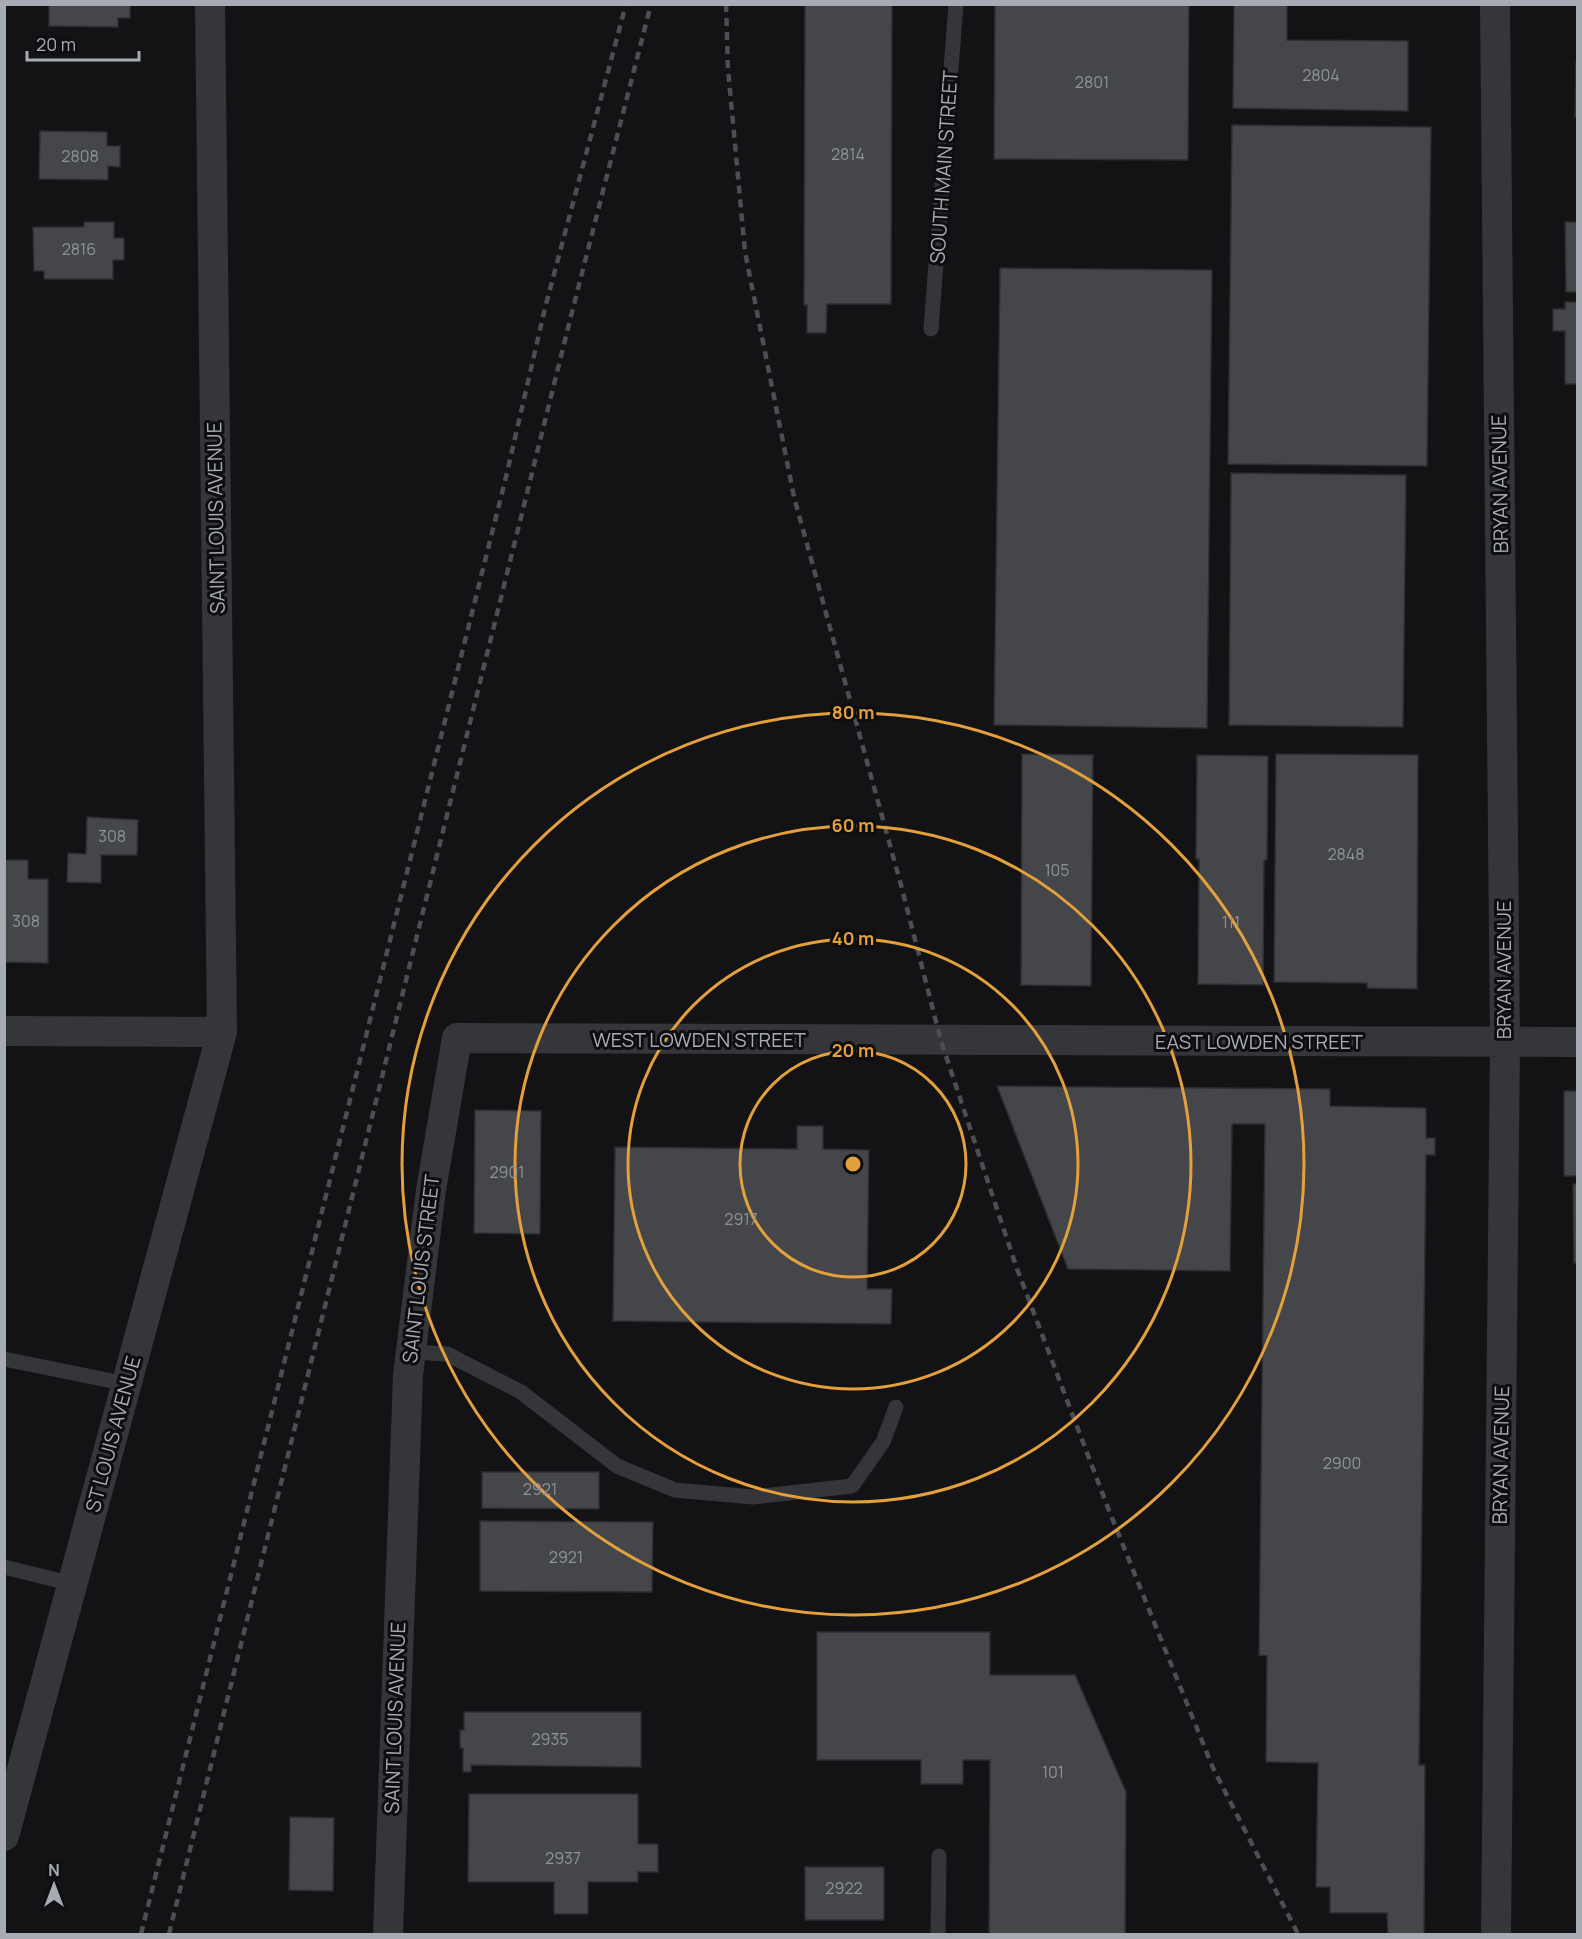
<svg xmlns="http://www.w3.org/2000/svg" width="1582" height="1939" viewBox="0 0 1582 1939" font-family="Manrope,sans-serif">
  <style>
    .building { fill: #45464a; stroke: #2d2e31; stroke-width: 1.5 }
    .lines { fill: none; stroke-linecap: round; stroke-linejoin: round }
    .service { stroke: #353639; stroke-width: 15 }
    .minor { stroke: #353639; stroke-width: 30 }
    .rail { stroke: #4c4e52; stroke-width: 4.5; stroke-dasharray: 8 6; stroke-linecap: butt }
    .ring { fill: none; stroke: #e3a03c; stroke-width: 3 }
    .labels { text-anchor: middle; stroke-width: 6; stroke-linejoin: round; paint-order: stroke }
    .number-label { font-size: 16px; fill: #8e929a }
    .street-label { font-size: 20px; fill: #a6abb4; stroke: #0e0e10 }
    .centre { fill: #e3a03c; stroke: #0e0e10; stroke-width: 3 }
    .ring-label { font-size: 18px; text-anchor: middle; font-weight: bold; fill: #e3a03c; stroke: #0e0e10; stroke-width: 6; stroke-linejoin: round; paint-order: stroke }
  </style>
  <rect width="100%" height="100%" fill="#131315"/>
  <!-- building -->
  <path class="building" d="M49,4H130V18H118V27L49,26Z
    M805,4H892L891,304H827L826,333H807V305H804Z
    M995,4H1189L1188,160L994,159Z
    M1234,4H1287V40L1408,41V111L1233,108Z
    M1576,62H1578V117H1575Z
    M1232,125L1431,127L1427,466L1228,464Z
    M40,131L107,132V146H120V167L108,166V180L39,179Z
    M84,222H114V238H124V260H113V279H44V271H34L33,227H84Z
    M1565,222H1578V292H1566Z
    M1000,268L1212,270L1207,728L994,725Z
    M1565,302H1578V384H1565V331H1553V309H1565Z
    M1231,473L1406,475L1403,727L1229,725Z
    M1022,754L1093,755L1091,986L1021,985Z
    M1276,754L1418,755L1417,989L1367,988V983L1274,982Z
    M1197,755L1268,756L1267,860H1264L1263,985L1198,984L1199,859H1196Z
    M87,817L138,820L137,855H101V883L67,882L68,853L86,854Z
    M4,860H28V879H48V963L4,962Z
    M997,1086L1330,1089V1106L1426,1108V1138H1435V1155H1426L1419,1765H1425L1424,1934H1388L1387,1913H1330V1887H1316L1318,1763L1266,1762L1267,1656L1259,1655L1265,1124H1232L1230,1271L1068,1269Z
    M1564,1091H1578V1176H1564Z
    M475,1110L541,1111L540,1234L474,1233Z
    M797,1126H823V1149L869,1150L867,1289H892L891,1324L613,1321L615,1147L797,1149Z
    M1573,1184H1578V1263H1574Z
    M482,1472H599V1509L482,1508Z
    M480,1521L653,1522L652,1592L480,1591Z
    M817,1632H990V1675H1075L1126,1792L1125,1934H989L990,1760H963V1784H921V1760H817Z
    M464,1712H641V1767L471,1765V1772H463V1748H460V1730H464Z
    M469,1794H638V1844H658V1872H638V1882H588V1914H554V1882H468Z
    M290,1817L334,1818L333,1891L289,1890Z
    M805,1867H884V1920H805Z"/>
  <g class="lines">
    <!-- service -->
    <path class="service" d="M931,329L956,4
      M411,1352L447,1354L521,1392L617,1466L675,1490L753,1497L852,1486L883,1442L896,1407
      M4,1359L127,1384
      M4,1567L73,1584
      M938,1934L939,1856"/>
    <!-- minor -->
    <path class="minor" d="M1495,4L1505,1042L1496,1934
      M4,1031L222,1032
      M4,1836L222,1032L210,4
      M388,1934L408,1375L431,1190L457,1038L1578,1042"/>
    <!-- rail -->
    <path class="rail" d="M726,4L728,69L745,252L794,497L901,885L941,1041L1016,1266L1108,1508L1213,1768L1298,1934
      M141,1934L506,477L545,308L626,4
      M169,1934L572,312L651,4"/>
  </g>
  <!-- distance rings -->
  <g class="ring">
    <circle cx="853" cy="1164" r="113"/>
    <circle cx="853" cy="1164" r="225"/>
    <circle cx="853" cy="1164" r="338"/>
    <circle cx="853" cy="1164" r="451"/>
  </g>
  <g class="labels">
    <!-- number labels -->
    <g class="number-label">
      <text x="1321" y="81">2804</text>
      <text x="1092" y="88">2801</text>
      <text x="848" y="160">2814</text>
      <text x="80" y="162">2808</text>
      <text x="79" y="255">2816</text>
      <text x="112" y="842">308</text>
      <text x="1346" y="860">2848</text>
      <text x="1057" y="876">105</text>
      <text x="26" y="927">308</text>
      <text x="1231" y="928">111</text>
      <text x="507" y="1178">2901</text>
      <text x="741" y="1225">2917</text>
      <text x="1342" y="1469">2900</text>
      <text x="540" y="1495">2921</text>
      <text x="566" y="1563">2921</text>
      <text x="550" y="1745">2935</text>
      <text x="1053" y="1778">101</text>
      <text x="563" y="1864">2937</text>
      <text x="844" y="1894">2922</text>
    </g>
    <!-- street labels -->
    <g class="street-label">
      <text transform="translate(944 167) rotate(-86)" y="7">SOUTH MAIN STREET</text>
      <text transform="translate(1500 484) rotate(-91)" y="7">BRYAN AVENUE</text>
      <text transform="translate(216 518) rotate(-91)" y="7">SAINT LOUIS AVENUE</text>
      <text transform="translate(1504 970) rotate(-90)" y="7">BRYAN AVENUE</text>
      <text x="699" y="1047">WEST LOWDEN STREET</text>
      <text x="1259" y="1049">EAST LOWDEN STREET</text>
      <text transform="translate(421 1269) rotate(-83)" y="7">SAINT LOUIS STREET</text>
      <text transform="translate(113 1434) rotate(-75)" y="7">ST LOUIS AVENUE</text>
      <text transform="translate(1501 1455) rotate(-89)" y="7">BRYAN AVENUE</text>
      <text transform="translate(395 1718) rotate(-88)" y="7">SAINT LOUIS AVENUE</text>
    </g>
  </g>
  <circle cx="853" cy="1164" r="9" class="centre"/>
  <g class="ring-label">
    <text x="853" y="719">80 m</text>
    <text x="853" y="832">60 m</text>
    <text x="853" y="945">40 m</text>
    <text x="853" y="1057">20 m</text>
  </g>
  <!-- border -->
  <rect width="1582" height="1939" fill="none" stroke="#a6abb4" stroke-width="12"/>
  <!-- north arrow -->
  <g transform="translate(54 1885)" stroke="#0e0e10" stroke-width="4.5" paint-order="stroke">
  <path d="M0-4.5L10 22L0 15L-10 22Z" fill="#a6abb4"/>
  <text y="-9" font-size="16" font-weight="bold" text-anchor="middle" fill="#a6abb4">N</text>
  </g>
  <!-- scale -->
  <path d="M27 51v9h112v-9" fill="none" stroke="#a6abb4" stroke-width="3"/>
  <text x="36" y="51" font-size="18" fill="#a6abb4" stroke="#0e0e10" stroke-width="4.5" paint-order="stroke">20 m</text>
</svg>
